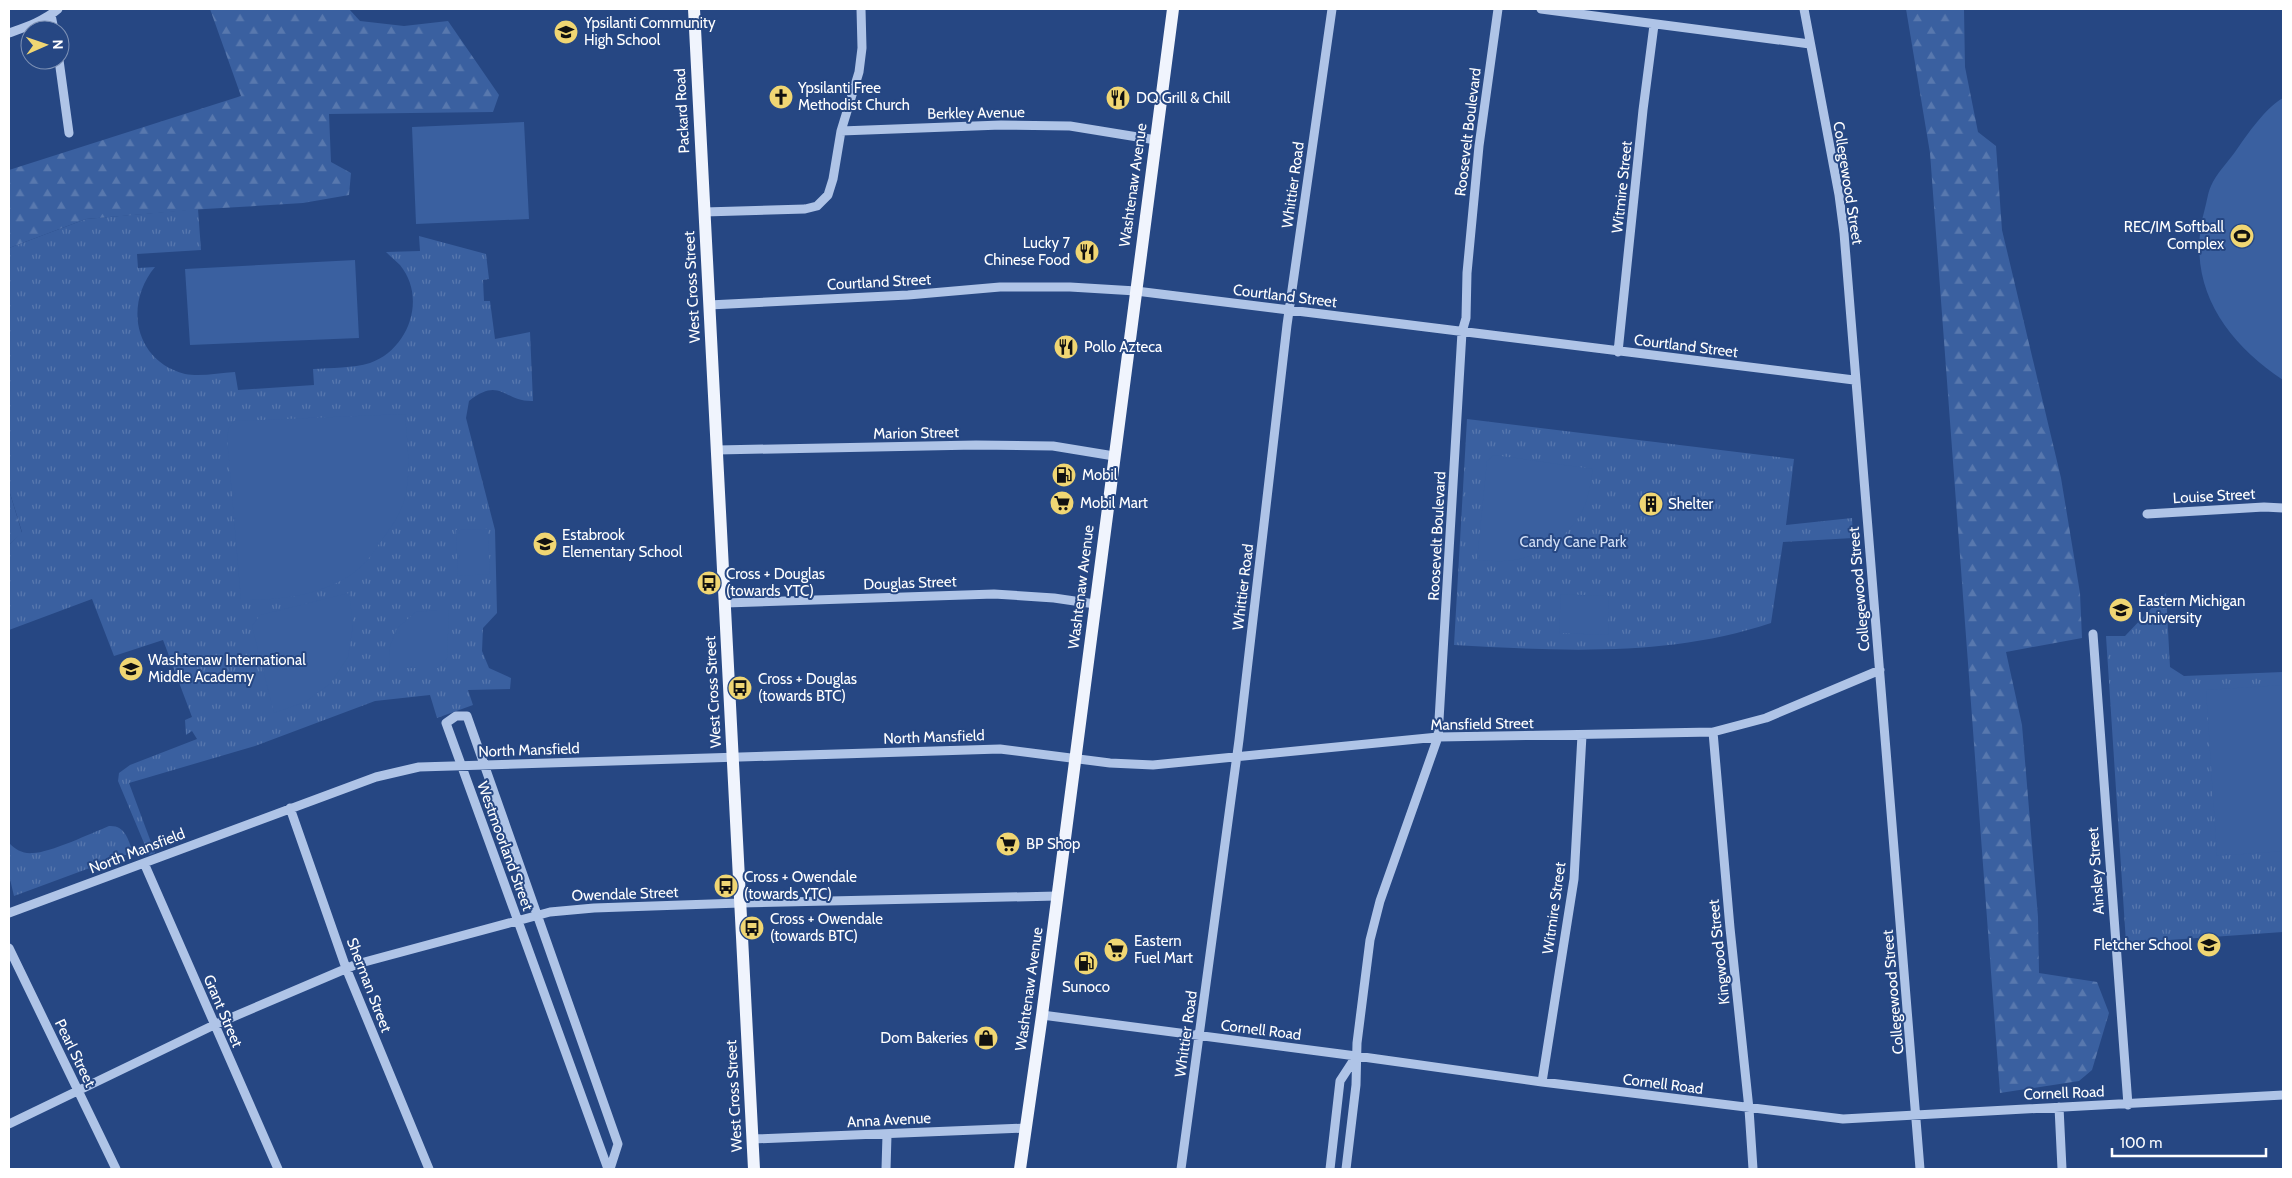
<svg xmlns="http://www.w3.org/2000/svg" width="2292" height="1178" viewBox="0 0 2292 1178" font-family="Cabin,sans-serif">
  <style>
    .grass { fill: url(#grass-tufts) }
    .forest { fill: url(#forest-firs) }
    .pitch { fill: #3a60a0 }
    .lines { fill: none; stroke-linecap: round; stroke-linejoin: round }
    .minor { stroke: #afc4e7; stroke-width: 9 }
    .major { stroke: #f0f4fd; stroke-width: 12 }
    .labels { text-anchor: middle; stroke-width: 4; stroke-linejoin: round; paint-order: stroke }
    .poi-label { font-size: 15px; fill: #fff; stroke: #264783; text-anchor: start }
    .street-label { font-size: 15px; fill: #fff; stroke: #264783 }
    .park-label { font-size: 15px; fill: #d2dff6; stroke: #264783 }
  </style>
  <defs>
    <pattern id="grass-tufts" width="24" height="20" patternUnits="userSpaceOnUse" patternTransform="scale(1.25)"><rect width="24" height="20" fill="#3a60a0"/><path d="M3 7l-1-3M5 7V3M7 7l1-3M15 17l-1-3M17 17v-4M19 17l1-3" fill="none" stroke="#5878ae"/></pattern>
    <pattern id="forest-firs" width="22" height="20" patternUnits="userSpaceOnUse" patternTransform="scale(1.25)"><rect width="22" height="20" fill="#3a60a0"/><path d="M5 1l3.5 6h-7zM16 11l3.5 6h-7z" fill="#5878ae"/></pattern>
  </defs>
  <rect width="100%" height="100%" fill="#264783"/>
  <!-- grass -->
  <path class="grass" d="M198,209L201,250L137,254L138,268L155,267C124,304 134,361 185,374C200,377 219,373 235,372L238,390L314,385L313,369C331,368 353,368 370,363C409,349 427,298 400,265C396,261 391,257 386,252L420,251L419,236L486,254L489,279L483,280L484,301H490L495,339L530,332L533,401C503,402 501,376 469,401L466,418L495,530L497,613L483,628L482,651L489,668L511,678L510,689L468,690L473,705L437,718L430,695L375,701L255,746L129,783L155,853L149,855L118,781L119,773L130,765L197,739L192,731L186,735L185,720L192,717L163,640L114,656L92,599L9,630V545L22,532L9,490V248L86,219Z
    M1467,419L1794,459L1786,525L1852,518L1853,538L1783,542L1771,623C1670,657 1560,651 1454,645Z
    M2166,593L2170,667L2184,676L2283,672V932L2126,943L2106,636H2125Z
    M109,826C125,825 128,839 133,852L14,896L9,875V843C16,850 23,854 33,853C49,853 92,833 109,826Z"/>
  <!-- forest -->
  <path class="forest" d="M210,9H349L360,21L404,26L448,21L499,95L493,112L329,114L331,162L351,173L349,195L303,203L205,209L86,219L9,248V170L241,96Z
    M1906,9H1964L1965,67L1978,132L1996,146L2002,230L2061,478L2080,593L2082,638L2006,652L2022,725L2038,917L2039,973L2097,982L2109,1013L2092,1070L2079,1081L2000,1093L1930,153Z
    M9,490L22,533L9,545Z"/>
  <!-- pitch -->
  <path class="pitch" d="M2283,98V380C2223,340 2184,282 2205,208C2207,201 2208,192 2211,186C2216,174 2228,162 2235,152C2247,135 2265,108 2283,98Z
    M524,122L529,219L416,224L412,127Z
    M355,260L359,338L190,345L185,269Z
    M405,414C407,442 412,474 404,501C399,517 389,530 379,544C374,551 369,559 363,565C330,595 284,600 241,600L227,437L229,428L234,421Z
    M1494,455L1593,469C1591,478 1590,490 1587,499C1579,526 1553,548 1527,557C1511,563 1493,561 1477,560L1487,461Z
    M488,529L490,574L458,576L456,530Z
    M349,593L353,625L348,657L330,684L305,702L274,713L252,626L260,615Z
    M1561,594L1609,596L1608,635L1559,633Z
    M437,610H449L447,658L438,668H390L389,649L397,628L416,612Z
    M2283,685V851L2217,856L2206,690Z"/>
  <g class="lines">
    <!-- minor -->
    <path class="minor" d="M1541,9L1810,44
      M1804,9L1839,195L1844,233L1920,1169
      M51,15L54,30
      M9,33C26,27 44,21 58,9
      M59,60L69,133
      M841,131L1001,125L1070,126L1156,140
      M704,212L805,209L817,206L828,195L833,179L841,131L859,72L862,48L861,9
      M709,305L908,295L1000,287H1070L1136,291L1854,380
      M1618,352L1643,110L1654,25
      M717,450L976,445L1053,446L1114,456
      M2147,514L2264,507L2283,508
      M725,603L994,594L1054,598L1095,604
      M2093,634L2128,1105
      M1713,732L1730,928L1749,1109L1753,1169
      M290,808L346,968L429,1169
      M144,863L278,1169
      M9,913L376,777L419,767L1000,749L1110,763L1153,765L1438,737L1713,732L1766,718L1880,670
      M9,948L116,1169
      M1042,1015L1356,1056L1542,1082L1843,1119L2283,1095
      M1542,1082L1574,879L1582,735
      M2059,1107L2062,1169
      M9,1124L214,1025L357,964L550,912L594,908L740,903L1057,896
      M753,1139L1026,1128
      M608,1169L446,723L456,716H467L618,1144L610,1169
      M886,1169L887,1135
      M1181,1169L1239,740L1287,325L1332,9
      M1330,1169L1340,1081L1355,1058
      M1346,1169L1356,1085L1357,1043L1370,940L1380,901L1438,737L1462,332L1466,318L1467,273L1479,146L1498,9"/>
    <!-- major -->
    <path class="major" d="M694,9L754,1169
      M1020,1169L1042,1015L1173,9"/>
  </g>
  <!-- icons -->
  <defs>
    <symbol id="school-disc" viewBox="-11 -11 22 22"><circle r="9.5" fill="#f0d673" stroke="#264783"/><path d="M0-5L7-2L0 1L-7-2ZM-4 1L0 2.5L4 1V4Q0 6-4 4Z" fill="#111"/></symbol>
    <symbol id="church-disc" viewBox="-11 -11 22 22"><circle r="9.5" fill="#f0d673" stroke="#264783"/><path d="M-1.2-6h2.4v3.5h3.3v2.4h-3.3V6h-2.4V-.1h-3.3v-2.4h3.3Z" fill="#111"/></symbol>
    <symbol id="restaurant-disc" viewBox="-11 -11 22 22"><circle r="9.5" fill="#f0d673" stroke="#264783"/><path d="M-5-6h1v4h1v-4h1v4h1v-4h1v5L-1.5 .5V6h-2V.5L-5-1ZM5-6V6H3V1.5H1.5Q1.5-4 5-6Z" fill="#111"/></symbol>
    <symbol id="stadium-disc" viewBox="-11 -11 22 22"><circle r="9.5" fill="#f0d673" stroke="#264783"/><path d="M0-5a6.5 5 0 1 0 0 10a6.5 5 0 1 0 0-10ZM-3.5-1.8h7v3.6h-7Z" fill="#111"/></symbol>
    <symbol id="fuel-disc" viewBox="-11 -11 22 22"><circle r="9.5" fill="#f0d673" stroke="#264783"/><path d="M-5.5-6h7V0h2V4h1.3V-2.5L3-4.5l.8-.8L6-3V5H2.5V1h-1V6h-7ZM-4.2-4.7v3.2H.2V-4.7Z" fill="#111"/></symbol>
    <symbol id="supermarket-disc" viewBox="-11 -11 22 22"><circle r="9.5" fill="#f0d673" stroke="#264783"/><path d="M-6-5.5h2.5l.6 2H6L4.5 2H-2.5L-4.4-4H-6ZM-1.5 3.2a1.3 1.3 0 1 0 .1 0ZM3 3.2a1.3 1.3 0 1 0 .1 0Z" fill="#111"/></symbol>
    <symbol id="building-disc" viewBox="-11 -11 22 22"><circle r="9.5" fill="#f0d673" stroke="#264783"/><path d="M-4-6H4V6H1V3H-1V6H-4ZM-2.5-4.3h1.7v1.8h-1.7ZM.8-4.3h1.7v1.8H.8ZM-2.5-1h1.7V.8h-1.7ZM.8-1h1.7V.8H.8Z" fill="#111"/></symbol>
    <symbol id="bus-disc" viewBox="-11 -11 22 22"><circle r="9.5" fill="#f0d673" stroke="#264783"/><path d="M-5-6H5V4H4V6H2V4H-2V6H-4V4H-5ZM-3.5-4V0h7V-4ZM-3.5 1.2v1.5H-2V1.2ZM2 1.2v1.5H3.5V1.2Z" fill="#111"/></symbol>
    <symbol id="university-disc" viewBox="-11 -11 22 22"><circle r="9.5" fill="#f0d673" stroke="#264783"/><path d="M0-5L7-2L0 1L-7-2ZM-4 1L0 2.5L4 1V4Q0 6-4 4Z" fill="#111"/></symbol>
    <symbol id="shop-disc" viewBox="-11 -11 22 22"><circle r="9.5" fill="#f0d673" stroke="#264783"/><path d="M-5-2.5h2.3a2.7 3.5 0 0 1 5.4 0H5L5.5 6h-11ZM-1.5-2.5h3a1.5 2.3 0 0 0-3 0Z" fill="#111"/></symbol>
  </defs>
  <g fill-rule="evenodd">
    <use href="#school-disc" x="552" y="18" width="28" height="28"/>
    <use href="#church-disc" x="767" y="83" width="28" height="28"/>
    <use href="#restaurant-disc" x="1104" y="84" width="28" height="28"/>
    <use href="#stadium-disc" x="2228" y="222" width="28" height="28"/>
    <use href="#restaurant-disc" x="1073" y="238" width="28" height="28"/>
    <use href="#restaurant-disc" x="1052" y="333" width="28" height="28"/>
    <use href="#fuel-disc" x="1050" y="461" width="28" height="28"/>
    <use href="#supermarket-disc" x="1048" y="489" width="28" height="28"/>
    <use href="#building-disc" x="1637" y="490" width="28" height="28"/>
    <use href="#school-disc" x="531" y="530" width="28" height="28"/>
    <use href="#bus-disc" x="695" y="569" width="28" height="28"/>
    <use href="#university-disc" x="2107" y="596" width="28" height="28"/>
    <use href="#school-disc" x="117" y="655" width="28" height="28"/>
    <use href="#bus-disc" x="726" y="674" width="28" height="28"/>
    <use href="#supermarket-disc" x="994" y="830" width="28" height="28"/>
    <use href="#bus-disc" x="712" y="872" width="28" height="28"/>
    <use href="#bus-disc" x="738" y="914" width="28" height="28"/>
    <use href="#school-disc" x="2195" y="931" width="28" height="28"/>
    <use href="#supermarket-disc" x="1102" y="936" width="28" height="28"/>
    <use href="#fuel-disc" x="1072" y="949" width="28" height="28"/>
    <use href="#shop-disc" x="972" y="1024" width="28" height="28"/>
  </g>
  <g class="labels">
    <!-- poi labels -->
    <g class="poi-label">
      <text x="584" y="28">Ypsilanti Community<tspan x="584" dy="17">High School</tspan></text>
      <text x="798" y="93">Ypsilanti Free<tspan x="798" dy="17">Methodist Church</tspan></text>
      <text x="1136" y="103">DQ Grill &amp; Chill</text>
      <text x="2224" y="232" text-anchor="end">REC/IM Softball<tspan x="2224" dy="17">Complex</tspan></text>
      <text x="1070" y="248" text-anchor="end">Lucky 7<tspan x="1070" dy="17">Chinese Food</tspan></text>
      <text x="1084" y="352">Pollo Azteca</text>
      <text x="1082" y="480">Mobil</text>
      <text x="1080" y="508">Mobil Mart</text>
      <text x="1668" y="509">Shelter</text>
      <text x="562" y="540">Estabrook<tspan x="562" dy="17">Elementary School</tspan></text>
      <text x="726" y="579">Cross + Douglas<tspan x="726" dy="17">(towards YTC)</tspan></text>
      <text x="2138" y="606">Eastern Michigan<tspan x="2138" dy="17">University</tspan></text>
      <text x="148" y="665">Washtenaw International<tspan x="148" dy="17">Middle Academy</tspan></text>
      <text x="758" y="684">Cross + Douglas<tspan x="758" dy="17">(towards BTC)</tspan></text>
      <text x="1026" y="849">BP Shop</text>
      <text x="744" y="882">Cross + Owendale<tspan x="744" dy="17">(towards YTC)</tspan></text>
      <text x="770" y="924">Cross + Owendale<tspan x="770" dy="17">(towards BTC)</tspan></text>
      <text x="1134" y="946">Eastern<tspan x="1134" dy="17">Fuel Mart</tspan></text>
      <text x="2192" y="950" text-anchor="end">Fletcher School</text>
      <text x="1086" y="992" text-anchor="middle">Sunoco</text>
      <text x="968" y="1043" text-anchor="end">Dom Bakeries</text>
    </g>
    <!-- street labels -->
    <g class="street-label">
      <text transform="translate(682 111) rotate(-93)" y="5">Packard Road</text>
      <text transform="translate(976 113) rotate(-1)" y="5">Berkley Avenue</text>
      <text transform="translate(1468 132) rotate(-83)" y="5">Roosevelt Boulevard</text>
      <text transform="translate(1848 183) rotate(81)" y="5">Collegewood Street</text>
      <text transform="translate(1133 185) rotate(-82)" y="5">Washtenaw Avenue</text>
      <text transform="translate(1293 185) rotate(-82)" y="5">Whittier Road</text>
      <text transform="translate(1622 187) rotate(-84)" y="5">Witmire Street</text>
      <text transform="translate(879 282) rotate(-3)" y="5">Courtland Street</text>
      <text transform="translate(692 287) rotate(-93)" y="5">West Cross Street</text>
      <text transform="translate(1285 296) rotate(7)" y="5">Courtland Street</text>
      <text transform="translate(1686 346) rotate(7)" y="5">Courtland Street</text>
      <text transform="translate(916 433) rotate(-1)" y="5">Marion Street</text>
      <text transform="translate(2214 496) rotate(-3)" y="5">Louise Street</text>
      <text transform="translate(1437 536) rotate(-87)" y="5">Roosevelt Boulevard</text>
      <text transform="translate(910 583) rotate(-2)" y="5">Douglas Street</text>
      <text transform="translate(1081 587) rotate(-83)" y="5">Washtenaw Avenue</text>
      <text transform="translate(1243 587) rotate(-83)" y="5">Whittier Road</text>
      <text transform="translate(1859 589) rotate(-95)" y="5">Collegewood Street</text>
      <text transform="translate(713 692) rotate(-93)" y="5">West Cross Street</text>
      <text transform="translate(1482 724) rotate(-1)" y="5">Mansfield Street</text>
      <text transform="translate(934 737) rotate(-2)" y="5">North Mansfield</text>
      <text transform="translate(529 750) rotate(-2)" y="5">North Mansfield</text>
      <text transform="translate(505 846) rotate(70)" y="5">Westmoorland Street</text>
      <text transform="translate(137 851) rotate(-21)" y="5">North Mansfield</text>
      <text transform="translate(2096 871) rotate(-94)" y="5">Ainsley Street</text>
      <text transform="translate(625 894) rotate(-2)" y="5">Owendale Street</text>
      <text transform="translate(1554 908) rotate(-82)" y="5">Witmire Street</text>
      <text transform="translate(1719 952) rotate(-96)" y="5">Kingwood Street</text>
      <text transform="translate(369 985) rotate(69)" y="5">Sherman Street</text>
      <text transform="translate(1029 989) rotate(-82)" y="5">Washtenaw Avenue</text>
      <text transform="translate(1893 992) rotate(-95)" y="5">Collegewood Street</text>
      <text transform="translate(223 1011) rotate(67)" y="5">Grant Street</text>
      <text transform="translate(1261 1030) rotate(7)" y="5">Cornell Road</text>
      <text transform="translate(1186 1034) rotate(-82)" y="5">Whittier Road</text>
      <text transform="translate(75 1053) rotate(64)" y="5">Pearl Street</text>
      <text transform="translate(1663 1084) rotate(7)" y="5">Cornell Road</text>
      <text transform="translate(2064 1093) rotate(-2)" y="5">Cornell Road</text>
      <text transform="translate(734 1096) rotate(-93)" y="5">West Cross Street</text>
      <text transform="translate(889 1120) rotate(-3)" y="5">Anna Avenue</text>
    </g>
    <!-- park labels -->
    <g class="park-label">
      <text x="1573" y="547">Candy Cane Park</text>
    </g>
  </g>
  <!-- border -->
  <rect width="2292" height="1178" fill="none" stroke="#ffffff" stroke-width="20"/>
  <!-- north arrow -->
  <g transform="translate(45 45) rotate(88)"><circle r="24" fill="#264783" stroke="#7d91b5"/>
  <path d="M0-4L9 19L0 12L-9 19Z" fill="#f0d673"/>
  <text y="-8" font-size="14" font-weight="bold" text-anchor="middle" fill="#ffffff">N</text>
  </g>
  <!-- scale -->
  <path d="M2112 1148v8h154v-8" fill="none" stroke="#ffffff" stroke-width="2.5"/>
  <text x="2120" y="1148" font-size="15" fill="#ffffff" stroke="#264783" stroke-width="4" paint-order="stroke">100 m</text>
</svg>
